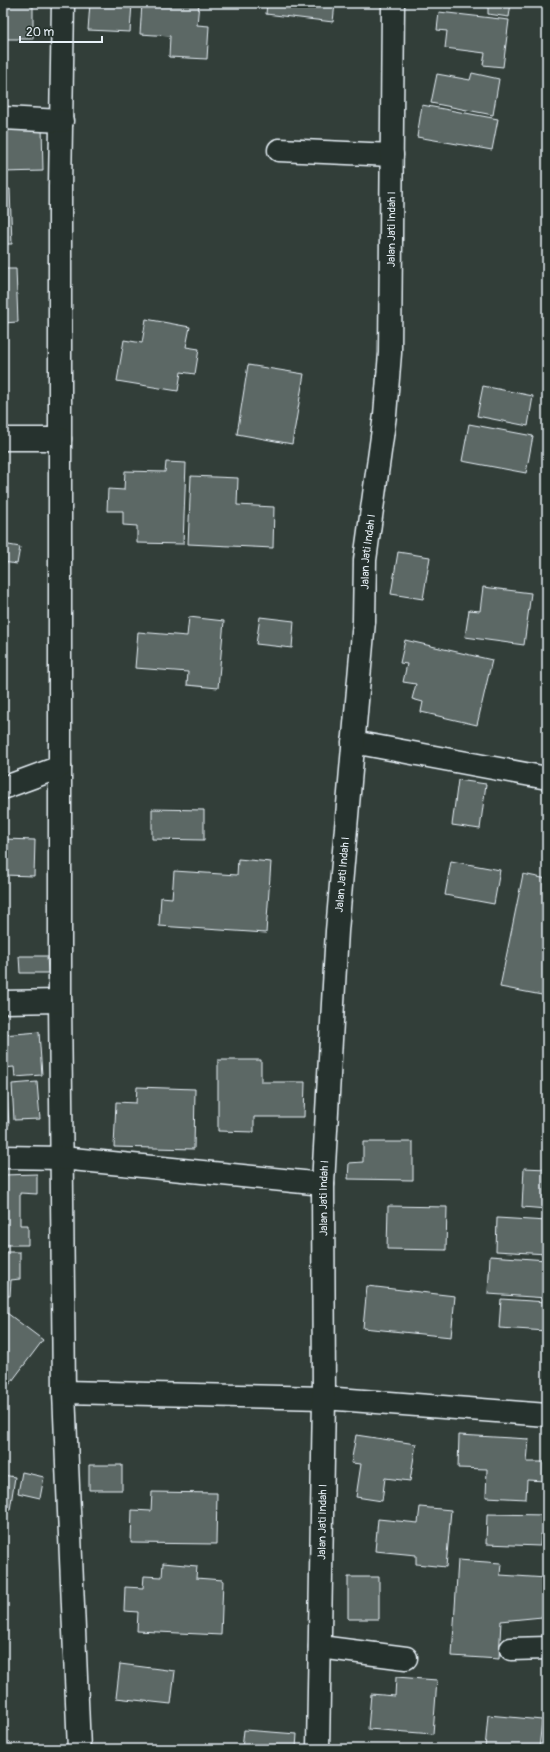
<svg xmlns="http://www.w3.org/2000/svg" width="550" height="1752" viewBox="0 0 550 1752" font-family="Pangolin,sans-serif">
  <style>
    .building { fill: #5c6865; stroke: #e8f1f8 }
    .lines { fill: none; stroke-linecap: round; stroke-linejoin: round }
    .minor-casing { stroke: #e8f1f8; stroke-width: 25 }
    .minor { stroke: #26332d; stroke-width: 22 }
    .labels { text-anchor: middle; stroke-width: 3; stroke-linejoin: round; paint-order: stroke }
    .street-label { font-size: 11px; fill: #e8f1f8; stroke: #26332d }
  </style>
  <rect width="100%" height="100%" fill="#323e39"/>
  <filter id="ink" filterUnits="userSpaceOnUse"><feTurbulence type="fractalNoise" baseFrequency=".025" numOctaves="2"/><feDisplacementMap in="SourceGraphic" scale="8" xChannelSelector="R" yChannelSelector="G"/><feConvolveMatrix kernelMatrix="1 2 1 2 8 2 1 2 1" color-interpolation-filters="sRGB"/></filter>
  <g filter="url(#ink)">
    <!-- building -->
    <path class="building" d="M3,3H33V39H3Z
      M90,3H132L130,32L88,30Z
      M142,3H199L197,25L209,26L207,59L169,57L170,36L140,34Z
      M267,3H335L333,22L266,14Z
      M456,3H511L509,17L488,14V7Z
      M439,12L509,20L503,67L483,65L485,53L445,48L447,31L437,30Z
      M472,73L499,79L493,115L431,103L437,74L470,80Z
      M422,105L498,119L492,150L417,137Z
      M42,126L43,171L3,172V127Z
      M3,189H10L12,244H3Z
      M3,269H16L18,322L3,323Z
      M146,319L190,327L186,347L199,349L195,374L181,372L178,391L117,381L124,340L142,343Z
      M248,365L304,374L292,444L237,434Z
      M483,386L533,396L528,426L477,416Z
      M469,424L533,436L526,473L462,461Z
      M166,462L186,463L183,544L137,543V526L123,525V511H107L108,489L124,490L125,471L165,472Z
      M191,476L238,478L237,505L274,507L273,548L188,544Z
      M3,544L20,547L17,564L3,562Z
      M398,552L430,557L423,599L391,594Z
      M483,587L531,593L524,645L465,637L469,610L480,611Z
      M189,617L224,621L218,688L187,685L188,672L135,668L138,632L187,636Z
      M260,617L294,621L292,648L256,644Z
      M405,640L492,660L477,725L421,712L423,702L412,699L416,684L403,682L407,664L400,663Z
      M458,780L486,784L480,829L452,825Z
      M152,809L204,810V840L152,839Z
      M3,839L35,840L34,876L3,875Z
      M238,859L271,862L266,933L159,926L161,897L172,898L174,871L237,875Z
      M451,861L500,870L494,904L445,895Z
      M523,874L547,879V996L500,987Z
      M19,956H47L48,973H20Z
      M39,1032L42,1075L15,1077L14,1067L3,1068V1035Z
      M218,1060H261V1082H305L304,1117H254V1132L218,1131Z
      M6,1074L9,1125H3V1075Z
      M37,1082L40,1119L14,1120L12,1084Z
      M137,1087L195,1089L194,1149L114,1147L116,1102L136,1103Z
      M363,1142H413V1180L348,1179L349,1163L363,1162Z
      M524,1168L547,1169V1209L522,1207Z
      M37,1174V1194L20,1193V1225H28V1245H3V1175Z
      M388,1206L447,1207L446,1250L387,1249Z
      M497,1218L547,1221V1254L496,1251Z
      M3,1252H20V1279L11,1280L10,1296H3Z
      M490,1256L547,1260V1298L488,1294Z
      M367,1286L455,1296L451,1337L363,1328Z
      M501,1299L547,1302V1331L499,1328Z
      M3,1310L43,1340L3,1393Z
      M356,1435L416,1444L410,1481L385,1478L382,1501L356,1497L361,1464L351,1463Z
      M459,1435L529,1439L527,1462H547L546,1481L527,1480L526,1499L486,1497L487,1469L458,1468Z
      M89,1465H122V1490H89Z
      M22,1472L44,1477L40,1498L18,1493Z
      M3,1475L15,1477L10,1510L3,1509Z
      M152,1492L217,1493L216,1544L131,1543L132,1510L151,1511Z
      M420,1507L451,1510L446,1567L416,1564V1555L375,1551L378,1519L418,1523Z
      M487,1514L547,1515V1534H541L540,1546L486,1544Z
      M458,1560L501,1563L500,1575L547,1578L542,1617L501,1621L499,1659L452,1656Z
      M163,1563L197,1566L196,1578L223,1580L221,1635L137,1631L138,1612L124,1611L125,1587L143,1588L144,1576L162,1577Z
      M348,1577H379V1619H348Z
      M120,1664L175,1671L171,1704L116,1698Z
      M396,1677L437,1680L433,1734L368,1729L371,1694L395,1696Z
      M488,1715L542,1720L539,1749H485Z
      M244,1730L297,1734L296,1749H242Z"/>
    <g class="lines">
      <defs>
        <g id="minor">
          <path d="M63,3L60,187V1001L64,1392L79,1749"/>
          <path d="M3,118L62,121"/>
          <path d="M279,150L392,155"/>
          <path d="M3,439H60"/>
          <path d="M353,742L547,778"/>
          <path d="M3,788L60,767"/>
          <path d="M3,1002L60,1001"/>
          <path d="M3,1157L62,1158L323,1184"/>
          <path d="M64,1392L324,1398L547,1415"/>
          <path d="M320,1647L406,1658"/>
          <path d="M511,1649L547,1648"/>
          <path id="s1" d="M318,1749L324,1398L323,1184L337,931L364,621L365,560L385,415L390,353L393,3"/>
        </g>
      </defs>
      <!-- minor casing -->
      <use href="#minor" class="minor-casing"/>
      <!-- minor -->
      <use href="#minor" class="minor"/>
    </g>
  </g>
  <g class="labels">
    <!-- street labels -->
    <g class="street-label">
      <text dy="4" stroke="none"><textPath href="#s1" startOffset="1523">Jalan Jati Indah I</textPath></text>
      <text dy="4" stroke="none"><textPath href="#s1" startOffset="1199">Jalan Jati Indah I</textPath></text>
      <text dy="4" stroke="none"><textPath href="#s1" startOffset="875">Jalan Jati Indah I</textPath></text>
      <text dy="4" stroke="none"><textPath href="#s1" startOffset="551">Jalan Jati Indah I</textPath></text>
      <text dy="4" stroke="none"><textPath href="#s1" startOffset="227">Jalan Jati Indah I</textPath></text>
    </g>
  </g>
  <!-- margin -->
  <rect width="550" height="1752" fill="none" stroke="#26332d" stroke-width="16"/>
  <rect x="8" y="8" width="534" height="1736" fill="none" stroke="#e8f1f8" stroke-width="1.5" filter="url(#ink)"/>
  <!-- scale -->
  <path d="M20 36v6h82v-6" fill="none" stroke="#e8f1f8" stroke-width="2"/>
  <text x="26" y="36" font-size="12" fill="#e8f1f8" stroke="#26332d" stroke-width="3" paint-order="stroke">20 m</text>
</svg>
